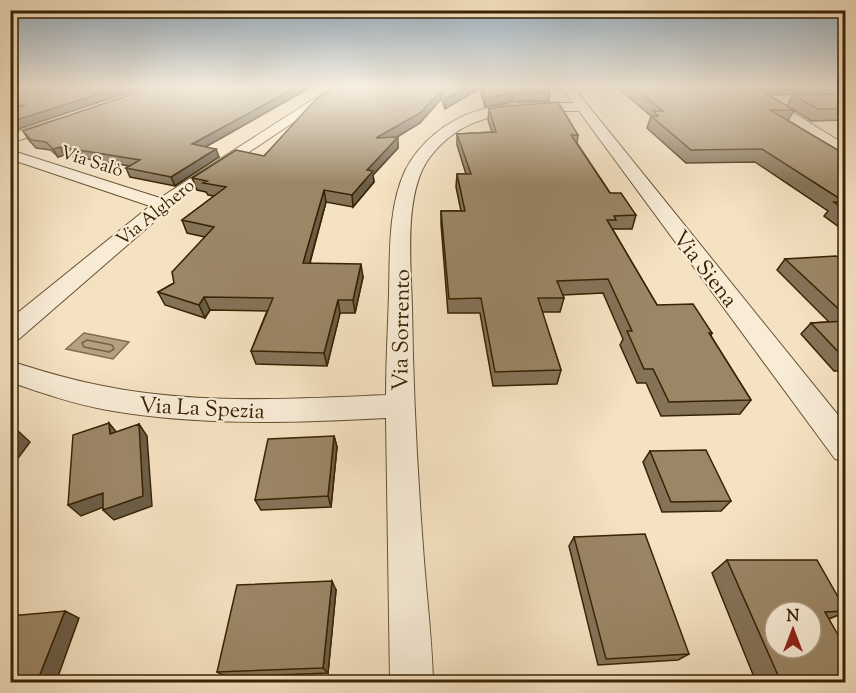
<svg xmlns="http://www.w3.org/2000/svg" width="856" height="693" viewBox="0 0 856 693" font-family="'Sorts Mill Goudy',serif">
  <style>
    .water { fill: #b5a181; stroke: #836f4e; stroke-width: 1.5 }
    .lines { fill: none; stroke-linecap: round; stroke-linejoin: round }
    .shore { stroke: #776242; stroke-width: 1.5 }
    .street-casing { stroke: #685332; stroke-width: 2 }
    .street { fill: #f8ecd7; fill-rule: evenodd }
    .wall { fill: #857358; stroke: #392302; stroke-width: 1.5 }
    .shaded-wall { fill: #6c5e47; stroke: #392302; stroke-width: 1.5 }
    .building { fill: #9b8666; stroke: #392302; stroke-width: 1.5; fill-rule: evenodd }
    .labels { text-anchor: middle; stroke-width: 4.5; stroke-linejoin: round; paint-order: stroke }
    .far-street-label { font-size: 18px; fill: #392302; stroke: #f8ecd7 }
    .street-label { font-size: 22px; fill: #392302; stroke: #f8ecd7 }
  </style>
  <rect width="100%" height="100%" fill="#f5e2c2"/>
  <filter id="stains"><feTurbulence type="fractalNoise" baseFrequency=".00333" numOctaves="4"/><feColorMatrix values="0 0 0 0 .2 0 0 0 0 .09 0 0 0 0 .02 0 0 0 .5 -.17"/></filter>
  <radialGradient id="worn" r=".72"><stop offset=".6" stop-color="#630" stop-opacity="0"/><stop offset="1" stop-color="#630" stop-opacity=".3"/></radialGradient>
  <!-- water -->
  <path class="water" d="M84,333L129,342L113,359L66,349Z"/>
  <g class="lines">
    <!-- shore -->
    <path class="shore" d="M87,340L112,345L114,349L109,352L84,347L82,343Z"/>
    <defs>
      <path id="street" d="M332,87H346L185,195L19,339L10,342V319L150,206L10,159V150L160,198Z
        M561,87H573L846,425V462L835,459L579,111C523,111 467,108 430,157C403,192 411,265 412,307C413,387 417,467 423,547C426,592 432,638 433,682H390L386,418C293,423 199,426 107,410C74,404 42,393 10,382V361C41,371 71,380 103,386C196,405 292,399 386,395C386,361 388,328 389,294C390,255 388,207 405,171C419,143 447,120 477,111C508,102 541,103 573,103Z
        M737,87H751L846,145V156Z
        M58,119L63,120L65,123L63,126L10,143V134Z"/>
    </defs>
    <!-- street casing -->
    <use href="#street" class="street-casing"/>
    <!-- street -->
    <use href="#street" class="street"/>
  </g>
  <!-- wall -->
  <path class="wall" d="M10,87H145L18,129L10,121Z
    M153,87H311L205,147L219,157L175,186L130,177L126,168L129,166L64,155L58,157L51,150L36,148L28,139L23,131Z
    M335,87H477V90L445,109L441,99L420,123L397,137L398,148L373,175L374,182L353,207L326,202L310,263L363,277L355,313H340L327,366L256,364L251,351L267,311L210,310L205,318L165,305L158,292L174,283L205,237L187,233L182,220L214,196L208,195L206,192L197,190L192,178L264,156Z
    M479,87H547L550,92L549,101L512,102L485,107Z
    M617,87H755L787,106L793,95L846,94V120L811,121L794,110L788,121L846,155V232L824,216L828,211L755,162L686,163L647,128L651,116Z
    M755,87H846V93L769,95Z
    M489,109L578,135L577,143L610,193L636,215L632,229H613V230L657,305L712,333L711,336L751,400L740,414L661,416L646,383H637L620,345L623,339L603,293L563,295L564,298L560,312H542L561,370L557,384L493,386L480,313H448L441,224V211H461L456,187L457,174H466L457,145V134L492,132L488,120Z
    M785,259L846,263V376L840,371H834L801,334L811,323L829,322L777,270Z
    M334,436L337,447L331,507L261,510L255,500Z
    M650,451L731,501L721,511L662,512L643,462Z
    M574,537L689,654L678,660L598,665L569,546Z
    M727,560L846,612L829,619L846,682H756L712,573Z
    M336,590L328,673L226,677L217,672Z"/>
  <!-- shaded-wall -->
  <path class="shaded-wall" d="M121,87H145L18,129L13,121Z
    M297,87H311L195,153L192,144Z
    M467,87H477V90L445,109V99Z
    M442,90L441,99L420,123L377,149L376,138Z
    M513,93L512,102L485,107V98Z
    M398,137V148L373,175L374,182L353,207L352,195L367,170Z
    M60,147L64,155L58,157L53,149Z
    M216,149L219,157L175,186L171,177Z
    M324,190L326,202L306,276L303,263Z
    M361,264L363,277L355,313L353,300Z
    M204,297L210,310L205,318L199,305Z
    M338,300L340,313L327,366L324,353Z
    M10,411L18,418L10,428Z
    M109,423L119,435L110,434Z
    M139,424L147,436L152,506L114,520L103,510Z
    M17,430L30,442L10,469V439Z
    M334,436L337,447L331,507L328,496Z
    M103,493L114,503L81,516L68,505Z
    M332,581L336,590L328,673L323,668Z
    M65,611L79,618L56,682H37Z"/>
  <!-- building -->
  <path class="building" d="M10,87H121L13,121L10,118V110L25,105L10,106Z
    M153,87H297L192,144L216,149L171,177L126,168L140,160L60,147L53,149L46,142L31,140L23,131Z
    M335,87H467L445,99L442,90L420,113L376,138L398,137L367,170L373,171L352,195L324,190L303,263L361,264L353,300H338L324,353L251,351L273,298L204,297L199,305L158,292L174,283L172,272L214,227L182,220L226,187L203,183L207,181L192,178L236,150L264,156L316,99Z
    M482,87H547L550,92L513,93L485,98Z
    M633,87H755L794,110H770L846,155V211L834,202H845L762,149L691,150L651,116H658L653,111H663Z
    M846,94V109H818L793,95Z
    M558,102L578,135H571L610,193H621L636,215L614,216L616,220H607L657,305L693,304L712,333H709L751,400L669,402L653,369H644L627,331H632L608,279L557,281L564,298H538L561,370L495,372L481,298L449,299L441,211H465L457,174H471L457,134L496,132L489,109L499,107Z
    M836,256L846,263V316L785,259Z
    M846,321V359H845L811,323Z
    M109,423L110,434L139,424L143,496L103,510V493L68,505L73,435Z
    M10,430H17L10,439Z
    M334,436L328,496L255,500L268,439Z
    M706,450L731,501L671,502L650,451Z
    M645,534L689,654L606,659L574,537Z
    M727,560H817L846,611L825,612L846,649V682H781ZM775,612H811V648H775Z
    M332,581L323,668L217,672L237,585Z
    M65,611L37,682H10V616Z"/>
  <!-- sky -->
  <linearGradient id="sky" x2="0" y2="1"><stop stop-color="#93acbf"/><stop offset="0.47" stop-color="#faf2e4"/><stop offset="1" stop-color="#faf2e4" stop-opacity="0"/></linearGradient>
  <rect width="856" height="184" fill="url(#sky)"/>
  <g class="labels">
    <!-- far-street labels -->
    <g class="far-street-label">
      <text transform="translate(92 161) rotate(18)" y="6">Via Salò</text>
      <text transform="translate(155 212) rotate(-39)" y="6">Via Alghero</text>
    </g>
    <!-- street labels -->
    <g class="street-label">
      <text transform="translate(706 268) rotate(52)" y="8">Via Siena</text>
      <text transform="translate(400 330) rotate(-89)" y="8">Via Sorrento</text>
      <text transform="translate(202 407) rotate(3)" y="8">Via La Spezia</text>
    </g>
  </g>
  <!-- margin -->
  <rect width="856" height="693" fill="none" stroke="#f5e2c2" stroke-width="36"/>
  <rect x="12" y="12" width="832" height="669" fill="none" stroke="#392302" stroke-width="3"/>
  <rect x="18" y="18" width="820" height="657" fill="none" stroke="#392302" stroke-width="1.5"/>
  <!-- north arrow -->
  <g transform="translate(793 630)"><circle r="28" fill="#f8ecd7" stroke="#ac9c82" stroke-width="1.5"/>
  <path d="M0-4.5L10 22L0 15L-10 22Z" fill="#8f2418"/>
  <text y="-9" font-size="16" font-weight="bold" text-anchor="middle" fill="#392302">N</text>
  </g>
  <rect width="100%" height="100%" filter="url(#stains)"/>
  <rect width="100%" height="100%" fill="url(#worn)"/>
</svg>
